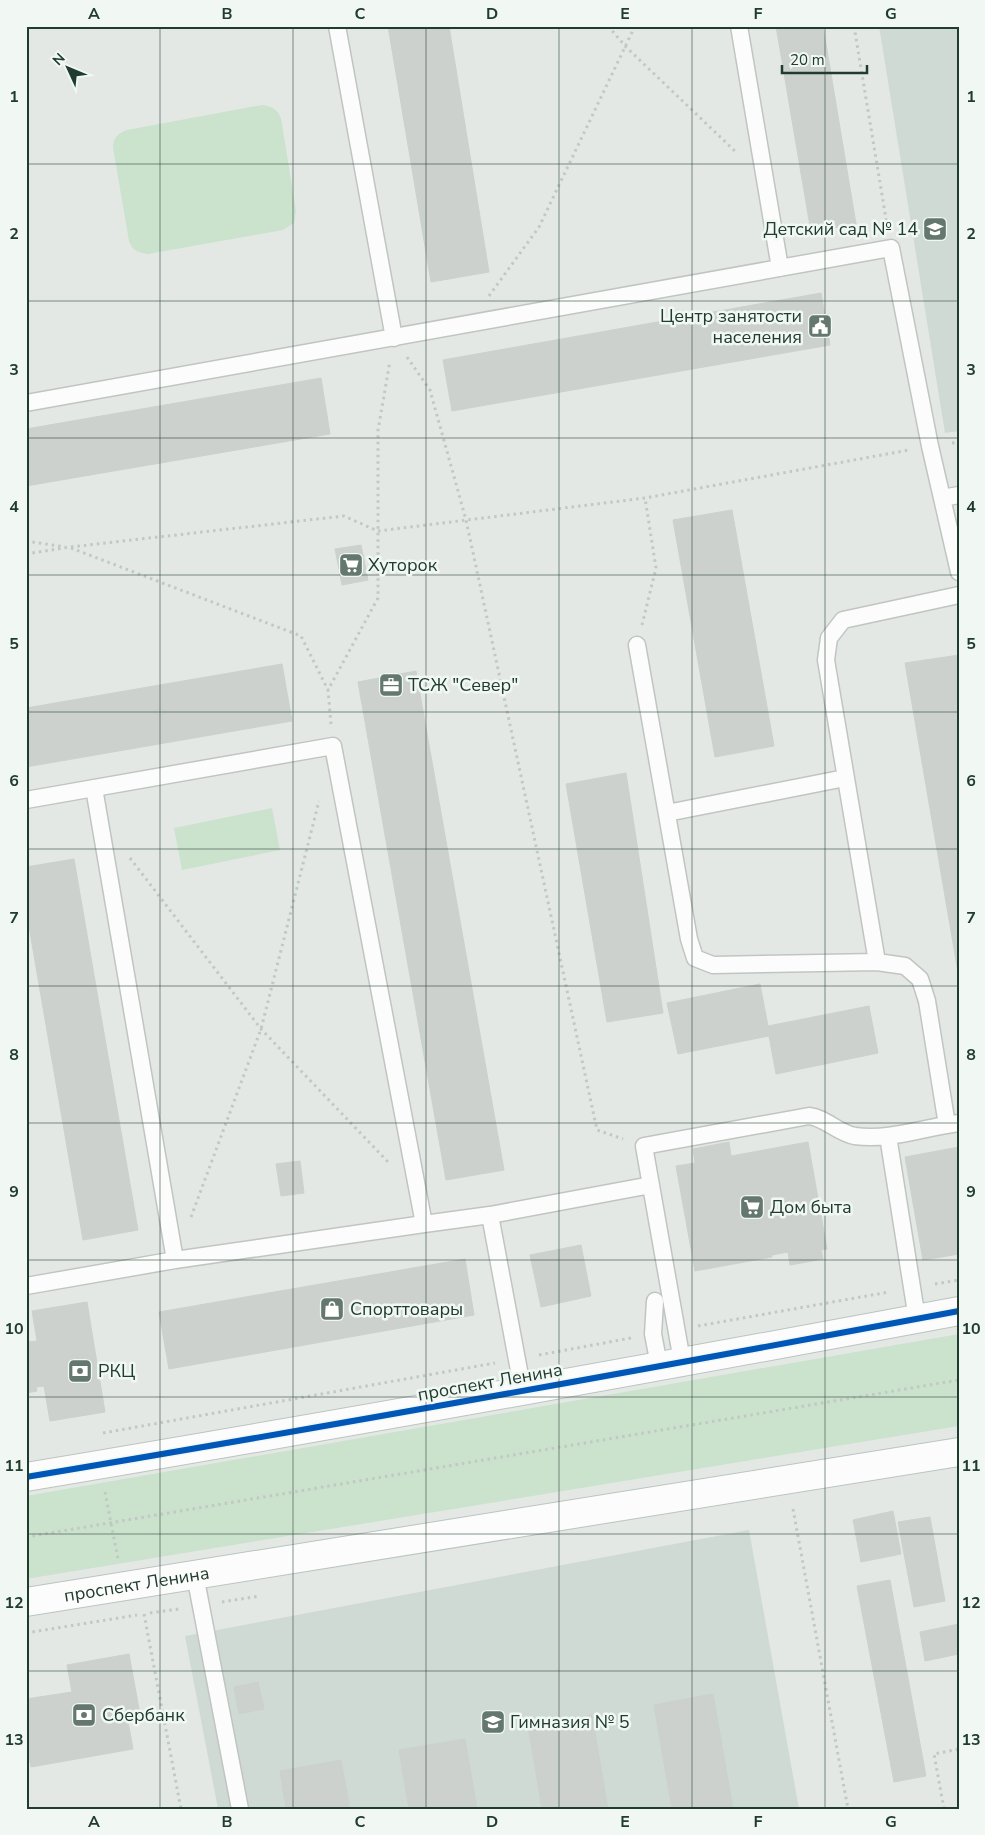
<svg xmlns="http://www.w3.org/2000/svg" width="985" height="1835" viewBox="0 0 985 1835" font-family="'Nunito Sans',sans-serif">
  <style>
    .built { fill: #d0dad4 }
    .green { fill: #cbe2cd }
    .building { fill: #ccd1ce; stroke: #cbd1ce }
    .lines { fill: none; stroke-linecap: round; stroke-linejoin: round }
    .lane-casing { stroke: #c0c5c2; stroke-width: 19 }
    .secondary-casing { stroke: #bcc4c0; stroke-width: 30 }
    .path { stroke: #c0c9c3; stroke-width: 3; stroke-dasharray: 2.5 4; stroke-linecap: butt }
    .lane { stroke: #fbfcfb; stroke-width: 16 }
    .secondary { stroke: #fbfcfb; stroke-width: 28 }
    .cycleway-casing { stroke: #f1f8f3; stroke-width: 9 }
    .cycleway { stroke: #0057b8; stroke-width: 6 }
    .grid { fill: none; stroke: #203c2f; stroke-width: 1; stroke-opacity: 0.55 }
    .labels { text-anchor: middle; stroke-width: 5; stroke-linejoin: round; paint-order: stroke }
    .poi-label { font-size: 18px; fill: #203c2f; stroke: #f1f8f3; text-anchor: start }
    .street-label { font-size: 18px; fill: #203c2f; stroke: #f1f8f3 }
    .neatline { fill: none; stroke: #203c2f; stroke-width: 2 }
    .grid-label { font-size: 16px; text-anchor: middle; font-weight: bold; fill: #203c2f }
  </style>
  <rect width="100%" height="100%" fill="#e3e8e5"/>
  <!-- built -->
  <path class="built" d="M879,26H959V431L945,433Z
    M749,1530L799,1809H218L185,1636Z"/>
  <!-- green -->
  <path class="green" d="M262,105C272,106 277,109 281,118L296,211L294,223L283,230L148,254C138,253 132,250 129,241L113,148C113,138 118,133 127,130Z
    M272,808L280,850L182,870L174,828Z
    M959,1334V1426L26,1579V1496Z"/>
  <!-- building -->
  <path class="building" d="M388,26H449L489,272L431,282Z
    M776,26H823L856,224L811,232Z
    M821,293L830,345L452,411L443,360Z
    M321,378L330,434L26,486V429Z
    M732,510L774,746L715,757L673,520Z
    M361,545L368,580L342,585L335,549Z
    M959,655V978L905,663Z
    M282,664L292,721L26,767V708Z
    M416,671L504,1170L446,1180L358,682Z
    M626,773L663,1013L607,1022L566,784Z
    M74,859L138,1230L83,1240L26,909V867Z
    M760,984L768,1026L869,1006L878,1053L776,1074L769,1036L678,1054L667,1003Z
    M729,1142L731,1156L808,1142L827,1249L821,1250L823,1259L790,1265L788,1252L772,1255V1257L695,1271L676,1166L695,1163L693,1149Z
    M959,1147V1254L923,1260L905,1157Z
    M300,1161L304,1193L281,1196L276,1164Z
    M581,1245L591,1296L541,1307L530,1255Z
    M465,1259L474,1315L169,1369L159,1312Z
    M87,1302L105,1412L50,1421L44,1386L36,1387L37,1391L26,1393V1338L28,1337L29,1342L37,1341L32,1311Z
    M893,1511L901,1554L861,1562L853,1520Z
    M930,1517L945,1601L914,1607L898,1522Z
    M890,1580L926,1776L894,1782L857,1586Z
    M959,1624V1654L925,1661L920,1632Z
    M129,1654L141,1720L128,1722L133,1749L31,1767L26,1741V1699L72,1692L67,1665Z
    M258,1682L264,1709L239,1714L234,1687Z
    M713,1694L733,1809H672L654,1705Z
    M592,1715L608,1809H542L528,1726Z
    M465,1739L477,1809H409L399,1750Z
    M341,1760L350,1809H286L280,1771Z"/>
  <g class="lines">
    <defs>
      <path id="lane" d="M337,26L394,338
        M739,26L780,268
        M26,403L891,248L930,446L959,572
        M942,498L959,495
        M637,645L689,939L695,958L713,965L877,962L905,966L920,979L927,1001L947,1125
        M94,788L175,1260
        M26,800L333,746L424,1224L175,1260L26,1286
        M667,813L845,778
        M877,962L826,660L829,638L843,620L959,595
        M888,1136L917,1319
        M490,1215L651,1185
        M424,1224L490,1215L523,1392
        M655,1301L653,1334L659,1365
        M682,1361L644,1146L809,1116C826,1118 838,1133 855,1136C890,1141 925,1127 959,1123
        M195,1575L240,1809"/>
      <g id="secondary">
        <path d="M26,1477C338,1425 648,1369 959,1311"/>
        <path id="s1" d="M26,1602L959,1452"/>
      </g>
    </defs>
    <!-- lane casing -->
    <use href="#lane" class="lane-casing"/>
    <!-- secondary casing -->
    <use href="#secondary" class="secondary-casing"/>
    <!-- path -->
    <path class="path" d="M608,26L626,47L737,153
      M854,26L887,225
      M489,296L539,227L635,26
      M407,357L430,390L466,520L597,1130L623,1139
      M952,443L959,442
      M26,541L65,547
      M71,548L301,636L328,690
      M26,554L70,547L344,516L378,531L645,498L909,450
      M642,625L656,568L645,498
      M331,724L328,690L378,598V430L390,361
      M130,858L261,1029L389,1163
      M191,1217L261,1029L319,801
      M935,1284L959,1280
      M698,1326L889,1292
      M539,1355L631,1338
      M103,1433L495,1363
      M105,1492L118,1559
      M793,1509L848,1809
      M26,1537L959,1380
      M222,1602L260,1596
      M150,1613L179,1609
      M144,1614L181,1809
      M26,1633L137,1615
      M944,1809L934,1754L959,1749"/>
    <!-- lane -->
    <use href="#lane" class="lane"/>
    <!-- secondary -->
    <use href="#secondary" class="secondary"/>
    <defs>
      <path id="cycleway" d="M26,1477C338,1425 648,1369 959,1311"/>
    </defs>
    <!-- cycleway casing -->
    <use href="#cycleway" class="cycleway-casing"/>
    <!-- cycleway -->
    <use href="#cycleway" class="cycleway"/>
  </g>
  <!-- grid -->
  <path class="grid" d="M160,26V1809M293,26V1809M426,26V1809M559,26V1809M692,26V1809M825,26V1809M26,164H959M26,301H959M26,438H959M26,575H959M26,712H959M26,849H959M26,986H959M26,1123H959M26,1260H959M26,1397H959M26,1534H959M26,1671H959"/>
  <!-- icons -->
  <defs>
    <symbol id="school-square" viewBox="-11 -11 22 22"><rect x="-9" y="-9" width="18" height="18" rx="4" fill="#64786f" stroke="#f1f8f3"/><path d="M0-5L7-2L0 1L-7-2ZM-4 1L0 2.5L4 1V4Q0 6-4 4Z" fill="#fff"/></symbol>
    <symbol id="civic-square" viewBox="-11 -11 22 22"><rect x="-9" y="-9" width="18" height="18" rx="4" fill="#64786f" stroke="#f1f8f3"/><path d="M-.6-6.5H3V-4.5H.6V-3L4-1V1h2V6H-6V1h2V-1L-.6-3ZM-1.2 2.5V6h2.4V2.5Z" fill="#fff"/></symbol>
    <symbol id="supermarket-square" viewBox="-11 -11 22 22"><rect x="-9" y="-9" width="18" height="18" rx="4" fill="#64786f" stroke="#f1f8f3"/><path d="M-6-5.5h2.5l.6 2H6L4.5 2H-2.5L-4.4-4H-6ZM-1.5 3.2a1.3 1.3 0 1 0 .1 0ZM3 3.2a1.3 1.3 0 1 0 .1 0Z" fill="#fff"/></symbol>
    <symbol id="office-square" viewBox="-11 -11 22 22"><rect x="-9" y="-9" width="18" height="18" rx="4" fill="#64786f" stroke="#f1f8f3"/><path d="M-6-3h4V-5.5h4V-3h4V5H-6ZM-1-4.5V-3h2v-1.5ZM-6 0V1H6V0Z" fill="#fff"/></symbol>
    <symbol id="shop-square" viewBox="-11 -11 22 22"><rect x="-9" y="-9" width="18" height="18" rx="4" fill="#64786f" stroke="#f1f8f3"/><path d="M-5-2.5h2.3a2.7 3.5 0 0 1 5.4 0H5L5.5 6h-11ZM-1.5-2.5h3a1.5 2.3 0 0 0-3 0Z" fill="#fff"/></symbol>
    <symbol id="bank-square" viewBox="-11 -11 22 22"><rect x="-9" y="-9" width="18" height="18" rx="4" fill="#64786f" stroke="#f1f8f3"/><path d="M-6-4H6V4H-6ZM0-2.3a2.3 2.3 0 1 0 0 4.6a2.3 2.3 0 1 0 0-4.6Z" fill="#fff"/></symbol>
  </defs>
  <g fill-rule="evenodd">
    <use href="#school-square" x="921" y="215" width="28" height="28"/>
    <use href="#civic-square" x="806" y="312" width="28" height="28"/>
    <use href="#supermarket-square" x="337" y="551" width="28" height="28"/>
    <use href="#office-square" x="377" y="671" width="28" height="28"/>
    <use href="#supermarket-square" x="738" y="1193" width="28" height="28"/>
    <use href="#shop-square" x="318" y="1295" width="28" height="28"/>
    <use href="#bank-square" x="66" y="1357" width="28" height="28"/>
    <use href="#bank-square" x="70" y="1701" width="28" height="28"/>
    <use href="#school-square" x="479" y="1708" width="28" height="28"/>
  </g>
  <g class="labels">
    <!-- poi labels -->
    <g class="poi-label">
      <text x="918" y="235" text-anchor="end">Детский сад № 14</text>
      <text x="802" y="322" text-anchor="end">Центр занятости<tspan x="802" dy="21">населения</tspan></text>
      <text x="368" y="571">Хуторок</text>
      <text x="408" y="691">ТСЖ "Север"</text>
      <text x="770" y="1213">Дом быта</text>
      <text x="350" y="1315">Спорттовары</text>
      <text x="98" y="1377">РКЦ</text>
      <text x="102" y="1721">Сбербанк</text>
      <text x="510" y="1728">Гимназия № 5</text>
    </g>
    <!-- street labels -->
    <g class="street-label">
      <text transform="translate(490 1382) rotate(-10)" y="6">проспект Ленина</text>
      <text dy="6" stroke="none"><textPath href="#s1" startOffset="112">проспект Ленина</textPath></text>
    </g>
  </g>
  <!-- border -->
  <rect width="985" height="1835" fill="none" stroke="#f1f8f3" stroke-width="55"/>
  <!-- north arrow -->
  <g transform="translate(68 68) rotate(314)" stroke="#f1f8f3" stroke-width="4" paint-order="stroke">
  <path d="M0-4L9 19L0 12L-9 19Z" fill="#203c2f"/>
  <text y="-8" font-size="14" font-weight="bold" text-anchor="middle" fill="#203c2f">N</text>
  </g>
  <!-- scale -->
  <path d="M782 65v8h85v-8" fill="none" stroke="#203c2f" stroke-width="2.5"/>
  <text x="790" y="65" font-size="15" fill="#203c2f" stroke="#f1f8f3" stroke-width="4" paint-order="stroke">20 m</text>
  <rect x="28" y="28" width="930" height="1780" class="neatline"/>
  <g class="grid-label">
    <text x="94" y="19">A</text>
    <text x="227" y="19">B</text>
    <text x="360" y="19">C</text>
    <text x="492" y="19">D</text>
    <text x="625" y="19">E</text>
    <text x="758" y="19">F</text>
    <text x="891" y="19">G</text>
    <text x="14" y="102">1</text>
    <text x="971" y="102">1</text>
    <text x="14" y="239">2</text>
    <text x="971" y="239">2</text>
    <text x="14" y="375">3</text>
    <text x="971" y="375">3</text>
    <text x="14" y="512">4</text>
    <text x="971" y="512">4</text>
    <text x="14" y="649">5</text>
    <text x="971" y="649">5</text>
    <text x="14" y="786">6</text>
    <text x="971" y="786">6</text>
    <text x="14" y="923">7</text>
    <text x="971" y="923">7</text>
    <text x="14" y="1060">8</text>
    <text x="971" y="1060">8</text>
    <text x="14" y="1197">9</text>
    <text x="971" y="1197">9</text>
    <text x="14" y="1334">10</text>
    <text x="971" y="1334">10</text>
    <text x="14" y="1471">11</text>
    <text x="971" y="1471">11</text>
    <text x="14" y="1608">12</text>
    <text x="971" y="1608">12</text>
    <text x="14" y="1745">13</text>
    <text x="971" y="1745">13</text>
    <text x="94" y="1827">A</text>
    <text x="227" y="1827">B</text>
    <text x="360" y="1827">C</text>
    <text x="492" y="1827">D</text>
    <text x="625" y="1827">E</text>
    <text x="758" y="1827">F</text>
    <text x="891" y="1827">G</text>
  </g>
</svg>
